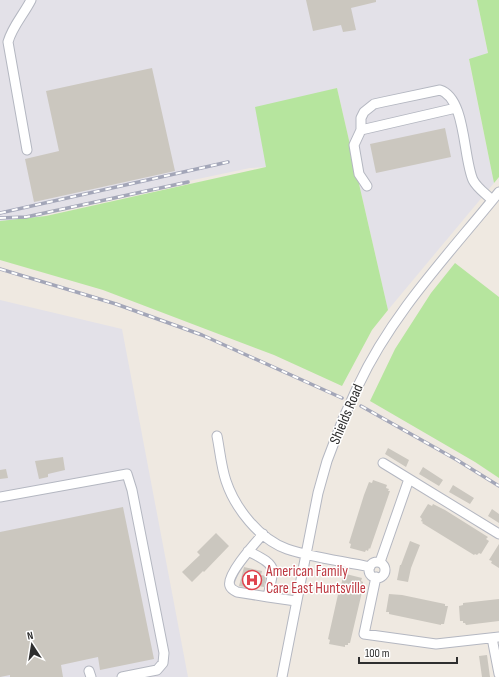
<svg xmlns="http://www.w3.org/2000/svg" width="499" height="677" viewBox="0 0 499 677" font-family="'Sofia Sans Condensed',sans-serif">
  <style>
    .industrial { fill: #e3e1e8 }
    .green { fill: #b6e59e }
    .building { fill: #cbc7bf }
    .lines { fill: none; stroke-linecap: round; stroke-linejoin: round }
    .minor-casing { stroke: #b4b7c1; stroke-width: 11 }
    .minor { stroke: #fff; stroke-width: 9 }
    .rail-casing { stroke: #a3a6b8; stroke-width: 3.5 }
    .rail { stroke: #fff; stroke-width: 2; stroke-dasharray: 6; stroke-linecap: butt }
    .minor-bridge-casing { stroke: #b4b7c1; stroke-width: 11; stroke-linecap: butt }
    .minor-bridge { stroke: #fff; stroke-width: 9 }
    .labels { text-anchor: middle; stroke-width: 3; stroke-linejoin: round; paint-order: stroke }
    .street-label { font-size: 15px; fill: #2e2e2e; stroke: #fff }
    .health-label { font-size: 15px; fill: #be3a42; stroke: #fff; text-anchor: start }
  </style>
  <rect width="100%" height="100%" fill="#efe9e1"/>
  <!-- industrial -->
  <path class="industrial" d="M0,0H477L488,54L469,60L494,183L388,310L337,88L316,94L266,167L250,168L41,212L50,255L0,244Z
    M0,300L122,329L188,677H0Z"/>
  <!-- green -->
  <path class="green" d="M477,0H499V177L494,183L469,59L488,53Z
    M337,88L388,310L372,330L342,386L274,355L103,290L0,260V221L46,216L266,167L255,107Z
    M455,263L499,297V478L475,462L370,401L395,349L431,293Z"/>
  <!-- building -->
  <path class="building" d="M306,0H376V2L351,8L356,30L343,32L341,25L313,31Z
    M152,68L175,171L34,202L25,159L59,151L46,91Z
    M445,128L451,157L376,173L370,144Z
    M388,448L409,460L406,467L385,454Z
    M63,457L65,470L48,474V477L39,479L35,461Z
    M423,467L443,480L439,486L419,474Z
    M6,469L8,478L0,479V470Z
    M373,480L387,485L386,488L389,489L388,491H390L370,549L369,548L368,551L366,550L365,552L350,548L351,544L349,543L364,495L369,482L372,483Z
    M453,485L474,498L470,504L449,492Z
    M428,504L432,506L433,504L445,510L488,537L486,539L489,541L481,554L479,553L477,555L475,554L474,555L422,523L423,522L421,521L422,519L420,517Z
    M123,507L154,659L100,670L98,657L61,665L63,677H10V675L0,677V532Z
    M492,509L499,514V523L488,516Z
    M216,533L229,546L204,572L203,571L192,582L182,572L200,555L197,552Z
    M410,541L420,545L411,568L408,582L397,580L400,565H401Z
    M499,544V568L491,563L492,561L489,560Z
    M244,567L262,571L261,575L266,576L264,587L258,586L257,589L239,586Z
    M346,574L362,578L361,581L363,582V584H365L363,593L362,592L350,643H348V645H345V647L329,644L330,640L328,639L339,590H340L343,577L346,578Z
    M389,594L402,595L445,604V606H448L444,624H441V625L389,614V612H386Z
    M499,599V621L466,625L465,623H463V621H460L459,606L463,605V603Z
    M487,655L490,677H482L479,656Z"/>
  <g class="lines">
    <defs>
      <path id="minor" d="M361,130L456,108
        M27,150L8,42C12,27 24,14 31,0
        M367,186L359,174L354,145L361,130V118L364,112L374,104L383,102L440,90C466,98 463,158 473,180C477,188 486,194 492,200
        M358,386C392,313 449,254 499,192
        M217,436C220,451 221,466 226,481C235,508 259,539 287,549C314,558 343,561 370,567
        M383,463L499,534
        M0,497L127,474L132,490L164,653L163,663L157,670L122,677
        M263,534C256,542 225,576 230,586C231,589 235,591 237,592L268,597
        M248,551C257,556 271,561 273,571L268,597L296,601
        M380,562L409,479
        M369 570a8 8 0 1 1 16 0a8 8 0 1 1-16 0Z
        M376,577L364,634L436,644L499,637
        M492,638L499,674
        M89,671L91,677
        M282,677L318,493L327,461L343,419"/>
    </defs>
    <!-- minor casing -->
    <use href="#minor" class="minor-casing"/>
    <!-- minor -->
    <use href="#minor" class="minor"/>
    <defs>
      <path id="rail" d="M0,213L228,162
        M0,218L26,217L188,182
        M0,269L116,304L202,335L342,398
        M361,406L457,460L499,486"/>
    </defs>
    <!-- rail casing -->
    <use href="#rail" class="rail-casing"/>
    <!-- rail -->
    <use href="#rail" class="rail"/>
    <defs>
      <path id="minor-bridge" d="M343,419L358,386"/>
    </defs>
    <!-- minor-bridge casing -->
    <use href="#minor-bridge" class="minor-bridge-casing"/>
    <!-- minor-bridge -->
    <use href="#minor-bridge" class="minor-bridge"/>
  </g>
  <!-- icons -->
  <defs>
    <symbol id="hospital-ring" viewBox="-11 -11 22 22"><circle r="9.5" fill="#fff" stroke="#e0444e" stroke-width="1.5"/><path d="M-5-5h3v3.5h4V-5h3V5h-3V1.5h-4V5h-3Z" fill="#e0444e"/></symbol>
  </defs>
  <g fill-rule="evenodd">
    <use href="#hospital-ring" x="241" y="569" width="22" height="22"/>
  </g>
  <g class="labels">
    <!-- street labels -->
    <g class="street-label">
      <text transform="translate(346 414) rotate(-67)" y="5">Shields Road</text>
    </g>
    <!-- health labels -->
    <g class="health-label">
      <text x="266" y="576">American Family<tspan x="266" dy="17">Care East Huntsville</tspan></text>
    </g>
  </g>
  <!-- north arrow -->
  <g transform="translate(32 645) rotate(348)" stroke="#ffffff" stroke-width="3" paint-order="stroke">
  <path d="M0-3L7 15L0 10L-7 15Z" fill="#2e2e2e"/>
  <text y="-6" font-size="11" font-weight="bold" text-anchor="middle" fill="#2e2e2e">N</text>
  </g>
  <!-- scale -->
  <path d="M359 657v6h98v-6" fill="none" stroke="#2e2e2e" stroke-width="2"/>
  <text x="365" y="657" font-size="12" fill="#2e2e2e" stroke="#ffffff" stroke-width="3" paint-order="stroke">100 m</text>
</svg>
